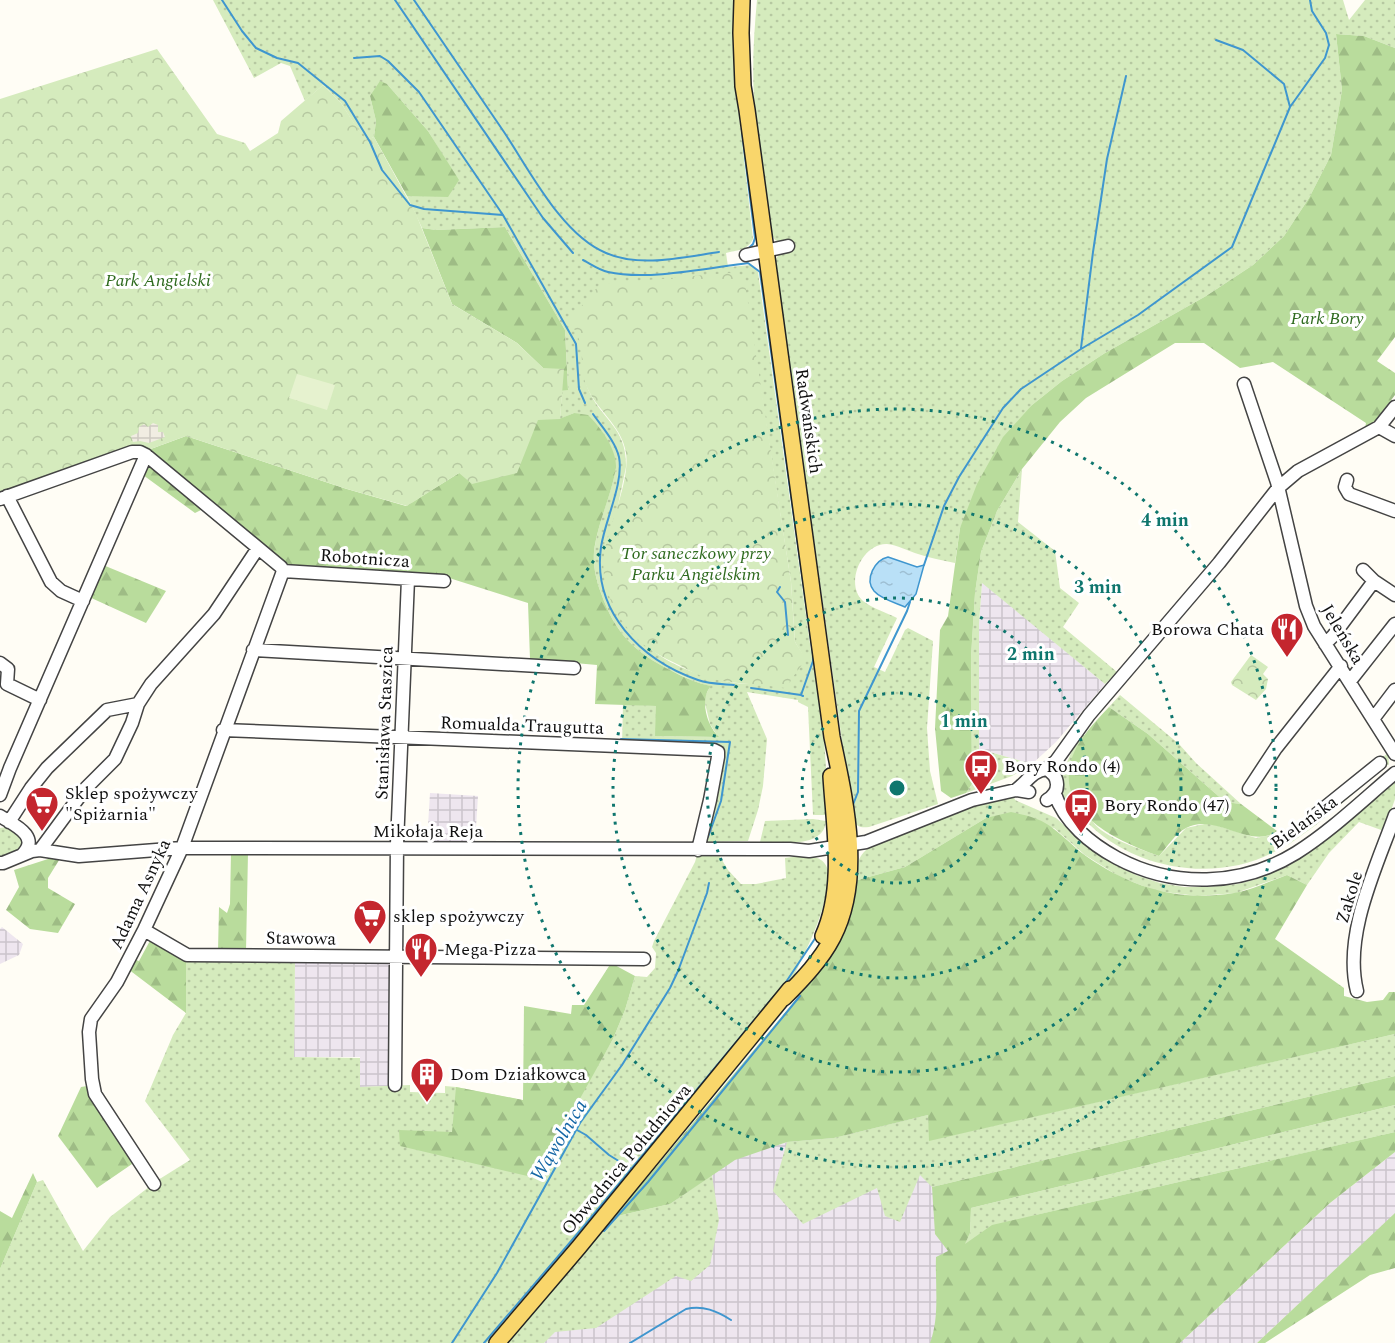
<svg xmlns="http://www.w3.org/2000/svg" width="1395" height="1343" viewBox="0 0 1395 1343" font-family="Spectral,serif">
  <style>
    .industrial { fill: url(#industrial-grid) }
    .grass { fill: url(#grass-dots); fill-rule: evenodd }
    .forest { fill: url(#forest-firs) }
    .park { fill: url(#park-crowns) }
    .pitch { fill: #e6f2cf }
    .plaza { fill: url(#plaza-grid) }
    .water { fill: url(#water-ripples); stroke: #3f96cf; stroke-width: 1.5 }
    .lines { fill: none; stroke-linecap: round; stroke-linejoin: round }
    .stream { stroke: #3f96cf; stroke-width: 2 }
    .minor-casing { stroke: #444; stroke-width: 15 }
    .major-casing { stroke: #222; stroke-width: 18 }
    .minor { stroke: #fff; stroke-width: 12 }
    .major { stroke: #f9d66b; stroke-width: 15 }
    .ring { fill: none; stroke: #0f766e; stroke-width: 3; stroke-dasharray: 3 6 }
    .labels { text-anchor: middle; stroke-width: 6; stroke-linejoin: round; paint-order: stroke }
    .park-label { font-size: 18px; font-style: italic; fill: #2f6b1f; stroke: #fff }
    .street-label { font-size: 18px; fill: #111; stroke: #fff }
    .poi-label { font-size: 18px; fill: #111; stroke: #fff; text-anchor: start }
    .water-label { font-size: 20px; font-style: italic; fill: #1768a6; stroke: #fff }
    .centre { fill: #0f766e; stroke: #fff; stroke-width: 3 }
    .ring-label { font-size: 18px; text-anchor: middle; font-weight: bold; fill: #0f766e; stroke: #fff; stroke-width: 6; stroke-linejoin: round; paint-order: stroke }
  </style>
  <defs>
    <pattern id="industrial-grid" width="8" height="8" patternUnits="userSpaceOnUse" patternTransform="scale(1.5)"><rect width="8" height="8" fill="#eee6ef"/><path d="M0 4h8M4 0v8" fill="none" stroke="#cbc4cc"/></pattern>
    <pattern id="grass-dots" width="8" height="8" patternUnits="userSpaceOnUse" patternTransform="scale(1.5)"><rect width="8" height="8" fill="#d5ebbd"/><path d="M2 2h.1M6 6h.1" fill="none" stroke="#b6c8a1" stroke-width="1.8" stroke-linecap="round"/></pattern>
    <pattern id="forest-firs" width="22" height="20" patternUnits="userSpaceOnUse" patternTransform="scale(1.5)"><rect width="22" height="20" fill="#b9dc9c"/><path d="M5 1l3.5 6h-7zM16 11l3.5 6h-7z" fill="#9ebc85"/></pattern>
    <pattern id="park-crowns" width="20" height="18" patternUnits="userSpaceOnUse" patternTransform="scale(1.5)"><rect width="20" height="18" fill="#d5ebbd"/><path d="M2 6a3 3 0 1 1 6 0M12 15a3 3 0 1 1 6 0" fill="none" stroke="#b6c8a1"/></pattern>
    <pattern id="plaza-grid" width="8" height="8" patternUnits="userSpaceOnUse" patternTransform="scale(1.5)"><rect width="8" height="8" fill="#f1ede2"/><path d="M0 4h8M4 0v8" fill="none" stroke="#cecac1"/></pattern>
    <pattern id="water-ripples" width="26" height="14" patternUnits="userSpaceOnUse" patternTransform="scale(1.5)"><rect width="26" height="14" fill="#b9e0f7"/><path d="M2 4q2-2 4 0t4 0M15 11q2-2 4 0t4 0" fill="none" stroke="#9ebfd3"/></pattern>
  </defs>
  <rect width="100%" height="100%" fill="#fffdf5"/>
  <!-- industrial -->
  <path class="industrial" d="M982,582L1105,684L1056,742L1032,764L979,749V624Z
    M430,793L478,796L475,843L427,842Z
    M2,927L23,944L19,955L0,964V929Z
    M295,962H394L391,1086L359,1087L360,1057H294Z
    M928,1115L949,1251L969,1243L979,1343H515L670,1204L735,1159L787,1142L834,1138Z
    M1395,1152V1214L1257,1343H1180L1330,1203Z"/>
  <!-- grass -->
  <path class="grass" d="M213,0H736L739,115L753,239C747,251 737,250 726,253L728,267L751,265L758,272L811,651L815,659C822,711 827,763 828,815H813L808,707L798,702V700L747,692L767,739L763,786L758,810L748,841L696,842L714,752L622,745L623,704L657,706L656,736L718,737L710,724L704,699L710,686C696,683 685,677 672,671C634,652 615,633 601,593C596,580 593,565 594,552C597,524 611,496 616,468L574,413L560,419L562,390L568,389L565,330L505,227L436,230L422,228L407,196H424L458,180L428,131L387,84L370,96L376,121L374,137L365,141L341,103L323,85L305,101L290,66L281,63L254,78ZM743,277L791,582L795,642L805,659C793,664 762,681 750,683C739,685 725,681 714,678C660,666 612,628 604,572L626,467C627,427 602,421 588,389C583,377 585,365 583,352C582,346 580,340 578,334Z
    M757,0H1343L1349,20L1365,0H1395V48L1364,36L1336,34L1342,90L1331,155L1309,198L1284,236L1253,265L1206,296L1105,353L1062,381L1032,405L960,528L955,563C942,560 930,558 918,554C908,551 897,545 887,544C862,543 844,584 863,601C872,608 887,613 897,618L874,667L885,672L905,630L908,628L933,641L927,728L930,771L938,804L869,827C861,828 857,827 853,820L775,260L780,253V242L775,240L772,235C764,189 756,143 754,97C752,65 754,32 757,0Z
    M1022,469L1018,522L1055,551L1060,588L1079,603L1063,627L1117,672L1105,684L982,583L979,624V749L1032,764L1012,776L966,793L972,784L971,657L975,593L981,552L997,511Z
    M1120,695L1179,744L1196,763L1241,804L1225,802L1148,734L1109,707Z
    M1082,734L1085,736L1079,744L1070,766C1076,781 1084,809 1093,822C1104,838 1141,849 1159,856L1186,828L1209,823L1256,838L1275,834L1280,839L1281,848C1221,885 1133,871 1085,820C1078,814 1074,805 1069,798L1063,800C1058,790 1058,776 1062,766L1065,767L1075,744Z
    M1388,753L1389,764L1316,825L1288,845L1293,835L1290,831Z
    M1395,782V799L1384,831L1359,822L1329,853L1307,885L1287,875L1236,893L1198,896L1156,891L1120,877L1085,855L1054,828L986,818L905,867L854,881C856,865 858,855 872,845L980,802L1014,797L1015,800L1056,818L1092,850L1112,863L1136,875L1160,883L1184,887H1207L1238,884L1257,879L1288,866L1327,839Z
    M813,819L826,821C824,849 780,842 760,842L765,821Z
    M7,827L19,834L24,844L15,854L0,858V828Z
    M697,855H719L728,870L741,884H756L786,878L785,858C819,853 832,856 830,894H826C819,926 808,945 795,974L530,1295L487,1343H0V1269L37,1182L43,1180L83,1251L110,1217L158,1180L190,1160L145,1101L173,1035L186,1013V961L295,962L294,1057L360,1058V1087L410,1085V1092L445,1093V1086L456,1087L572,1110L613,1039L625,1010L635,976L647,977L655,968L656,953L652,947L654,941L695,862Z
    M1395,1034V1076L932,1187L920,1175L900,1222L885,1216L877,1188L803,1224L773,1191L787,1142L834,1138L928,1115L930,1140Z
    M1395,1105V1132L1036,1215L964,1245L970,1233L971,1208Z
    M712,1175L719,1220L710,1265L691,1281L676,1276L596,1328L555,1332L544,1343H507L613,1217L670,1204Z"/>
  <!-- forest -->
  <path class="forest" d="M1336,34L1364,36L1395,48V337L1377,361L1395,373V395L1376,420L1365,428L1366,423L1273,362L1240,368L1204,343H1175L1086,398L1060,422L1022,469L997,511L981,552L975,593L971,657L972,784L966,793L951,798L941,791L935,728L940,630L948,616L960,528L977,484L1003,437L1032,405L1062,381L1105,353L1206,296L1253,265L1284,236L1309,198L1331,155L1342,90Z
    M380,81L387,84L428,131L459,180L448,197L407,196L374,137L376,121L370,96Z
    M505,227L565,330L568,390L547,392L543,368L517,343L452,304L422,228L436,230Z
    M500,413L559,419L574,413L588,415C601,428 617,449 616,468C611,497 597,524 594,552C593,566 596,580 601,593C615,633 634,652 672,671C685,678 697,683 711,686C699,699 707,726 719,737L655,736L656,706L595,704L597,665L530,659L528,603L446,577L287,567L148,450L186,436L347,489L406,506L459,473Z
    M149,463L200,504L201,510L195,513L143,475Z
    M103,565L166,591L146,623L87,596Z
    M1109,707L1148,734L1225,802L1241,804L1277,831C1251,851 1216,812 1186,828C1175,834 1167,847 1159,856C1121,842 1059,816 1070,765C1075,742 1094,723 1109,707Z
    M1011,812C1019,814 1027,815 1034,818C1055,825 1068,843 1086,856C1132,888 1178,902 1234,893C1252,890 1270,881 1287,875L1307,885L1275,939L1344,988V996L1367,1002L1383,1000L1389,992H1395V1034L929,1141L928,1115L834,1138L787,1142L735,1160L670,1204L613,1217L652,1172L818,973C839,942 852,920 854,881L905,867L986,818Z
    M231,852L248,853L246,951H218L219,907L227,913L230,904Z
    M61,857L48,878V888L75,904L58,933L30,929L6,910L19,887L14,870L48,859Z
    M152,937L184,956L186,961V1013L128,969L133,959L139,961Z
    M611,963L635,976L625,1010L613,1039L536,1178L400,1146L399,1130L452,1132L456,1087L523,1100L524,1006L571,1014L572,1005H584Z
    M1395,1076V1105L971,1208L970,1233L965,1244L992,1225L1395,1132V1152L1330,1203L1180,1343H930C940,1317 935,1284 936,1257L948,1251L935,1234L932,1187Z
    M87,1086L88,1093L135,1162L97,1188L58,1136L81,1087Z
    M33,1173L37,1182L0,1269V1211L12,1218Z
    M1395,1213V1268L1370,1275L1265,1343H1257Z"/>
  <!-- park -->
  <path class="park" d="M157,49L217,134L245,143L250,151L278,133L281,121L323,85L341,103L365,140L374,137L416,214L452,304L517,343L543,368L564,369L560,419L538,420L517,473L472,484L459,473L407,506L347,489L186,436L148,450L140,446L129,447L97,460L79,464L0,493V99Z
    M729,273L739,274L744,277L791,582L795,642L806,659L785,688C760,684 733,684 708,678C697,675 688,670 679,665C671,661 662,657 654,652C623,632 599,593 604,555C609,524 630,482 626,453C622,424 593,408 585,382C578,356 588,347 569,321L600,284Z
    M1251,655L1268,667L1263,674L1268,679L1266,689L1256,700L1232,685L1231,682Z"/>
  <!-- pitch -->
  <path class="pitch" d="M297,374L335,385L327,410L289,398Z"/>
  <!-- plaza -->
  <path class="plaza" d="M153,423L158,425V432H163L165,437L149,443L140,441L133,442L131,436L138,433L139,427L144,424L148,427Z"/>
  <!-- water -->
  <path class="water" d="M888,557L917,567L924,565L916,594L905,607C896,603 881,599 874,591C864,579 875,560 888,557Z"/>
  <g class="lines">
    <!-- stream -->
    <path class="stream" d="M222,0L242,31L256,48L277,58L298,63L345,101L370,142L382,170L410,205L424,209L503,215
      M395,0L543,218L573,253
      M414,0C444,44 474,88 504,132C530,171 562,235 606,253C640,268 684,257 719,252
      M1216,40L1243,50L1284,84L1290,107
      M354,58L380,56L388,61L419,92L503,215L576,344L579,389L585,403
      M742,132L755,238L753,244L748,249
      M583,260C591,264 599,270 608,272C647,281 708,268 748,263L760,272L813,654V661L801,695L803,696
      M1081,348L1093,252L1107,159L1126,76
      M593,414C602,427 615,441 619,457C624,483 605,520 601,547C592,612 641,660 698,680C709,684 723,684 734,685
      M924,565L944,506L959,477L1003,408L1021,389L1081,349L1138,315L1232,247L1290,107L1325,58L1329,45L1326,33L1312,11L1310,0
      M780,587L777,592L785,602L788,635
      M751,688L801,695
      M621,739L730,742L721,801L708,837
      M852,807L858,792L859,711L907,611L910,602
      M784,985L816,937
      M577,1130L586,1135L609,1155L630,1168
      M604,1231L648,1182L800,996
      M452,1343L497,1273L580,1123L622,1065L670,988L678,971L707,893L709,883
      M484,1343L584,1226L776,994
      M630,1343L686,1309C703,1305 717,1311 731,1320"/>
    <defs>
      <path id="minor" d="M746,255L788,246
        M1244,384L1277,482L1306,606L1314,626L1395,754
        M1379,427L1395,436
        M1347,480L1345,487L1349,494L1395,511
        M7,496L51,582L61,591L83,601
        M0,499L132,452H140L146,455L281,567L283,571
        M1363,570L1374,581L1395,595
        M283,571L444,581
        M1325,644L1333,636L1374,581
        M253,650L574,668
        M0,663L8,669L7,684L40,700
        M1350,681L1395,624
        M1373,719L1395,690
        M223,730L714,750L718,752V757L710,800L698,850
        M1046,769L1056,761L1089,715L1219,563L1278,488L1298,471L1379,427L1395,407
        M1249,789L1276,748L1341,666
        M1016,790C1027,782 1032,771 1046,769C1060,776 1061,792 1047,800
        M1055,794C1064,822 1091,844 1117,858C1173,888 1241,887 1296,853C1331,831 1363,800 1395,773
        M0,795L10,768L146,455
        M0,816C14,825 41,836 22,855
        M1313,817L1380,763
        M9,822L31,788L47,768L107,710L138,704
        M40,850L85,789L115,759L132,723L138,704L151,684L214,614L258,548
        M0,863H3L32,851L40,850L79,856L182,848L790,849L809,851L866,842L972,800L1016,790L1029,792
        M144,930L187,955L644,959
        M1357,991C1343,935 1376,868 1395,815
        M395,1085L397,844L408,579
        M154,1184L95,1094L92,1079L89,1032L91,1019L117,982L144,930L182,848L283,571"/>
      <path id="major" d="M742,0L741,33L743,86L747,110L832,737C845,799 864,877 833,937C821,960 803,979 784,998
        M823,936C845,887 834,827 831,776
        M497,1343L579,1247L790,989"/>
    </defs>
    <!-- minor casing -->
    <use href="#minor" class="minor-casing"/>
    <!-- major casing -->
    <use href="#major" class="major-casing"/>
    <!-- minor -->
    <use href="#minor" class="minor"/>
    <!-- major -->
    <use href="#major" class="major"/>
  </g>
  <!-- distance rings -->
  <g class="ring">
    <circle cx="897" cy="788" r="95"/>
    <circle cx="897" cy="788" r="190"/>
    <circle cx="897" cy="788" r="284"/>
    <circle cx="897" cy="788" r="379"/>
  </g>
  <!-- icons -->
  <defs>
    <symbol id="restaurant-pin" viewBox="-11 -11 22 30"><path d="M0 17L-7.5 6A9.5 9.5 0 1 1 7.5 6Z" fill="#c4262e" stroke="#fff"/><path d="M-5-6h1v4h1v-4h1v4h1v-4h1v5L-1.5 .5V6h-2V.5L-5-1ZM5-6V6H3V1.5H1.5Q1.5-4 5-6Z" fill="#fff"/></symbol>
    <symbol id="bus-pin" viewBox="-11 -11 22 30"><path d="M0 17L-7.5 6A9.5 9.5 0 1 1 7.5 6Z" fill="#c4262e" stroke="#fff"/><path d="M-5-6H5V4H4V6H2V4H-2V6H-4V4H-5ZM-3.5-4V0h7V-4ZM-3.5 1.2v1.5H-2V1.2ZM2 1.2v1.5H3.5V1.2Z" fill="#fff"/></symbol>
    <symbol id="supermarket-pin" viewBox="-11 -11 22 30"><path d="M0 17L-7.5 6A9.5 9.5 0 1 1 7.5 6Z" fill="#c4262e" stroke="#fff"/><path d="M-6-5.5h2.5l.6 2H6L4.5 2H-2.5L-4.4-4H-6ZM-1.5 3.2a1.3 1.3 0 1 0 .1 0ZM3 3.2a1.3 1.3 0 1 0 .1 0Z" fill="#fff"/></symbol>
    <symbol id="building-pin" viewBox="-11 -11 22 30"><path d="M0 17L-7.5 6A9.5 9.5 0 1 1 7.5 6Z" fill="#c4262e" stroke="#fff"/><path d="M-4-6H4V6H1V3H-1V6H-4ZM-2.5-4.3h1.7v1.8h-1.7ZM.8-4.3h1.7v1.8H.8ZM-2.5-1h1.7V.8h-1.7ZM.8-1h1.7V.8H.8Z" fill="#fff"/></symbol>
  </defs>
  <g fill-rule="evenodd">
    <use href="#restaurant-pin" x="1268" y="610" width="38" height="52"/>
    <use href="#bus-pin" x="962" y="747" width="38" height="52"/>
    <use href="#supermarket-pin" x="23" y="784" width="38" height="52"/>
    <use href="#bus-pin" x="1062" y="786" width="38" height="52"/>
    <use href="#supermarket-pin" x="351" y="897" width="38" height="52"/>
    <use href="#restaurant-pin" x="402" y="930" width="38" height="52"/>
    <use href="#building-pin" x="408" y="1055" width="38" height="52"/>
  </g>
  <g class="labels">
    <!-- park labels -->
    <g class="park-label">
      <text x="158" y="286">Park Angielski</text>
      <text x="1327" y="324">Park Bory</text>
      <text x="696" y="559">Tor saneczkowy przy<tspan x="696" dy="21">Parku Angielskim</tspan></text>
    </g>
    <!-- street labels -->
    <g class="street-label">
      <text transform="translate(809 421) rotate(82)" y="6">Radwańskich</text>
      <text transform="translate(365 558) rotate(4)" y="6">Robotnicza</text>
      <text transform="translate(1343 634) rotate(59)" y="6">Jeleńska</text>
      <text transform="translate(384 723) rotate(-88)" y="6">Stanisława Staszica</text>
      <text transform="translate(522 725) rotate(2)" y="6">Romualda Traugutta</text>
      <text transform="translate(1304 822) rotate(-36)" y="6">Bielańska</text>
      <text x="428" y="837">Mikołaja Reja</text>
      <text transform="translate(140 894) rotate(-65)" y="6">Adama Asnyka</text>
      <text transform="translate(1349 897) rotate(-73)" y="6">Zakole</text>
      <text transform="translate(301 938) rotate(1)" y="6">Stawowa</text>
      <text transform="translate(626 1159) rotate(-50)" y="6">Obwodnica Południowa</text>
    </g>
    <!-- poi labels -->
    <g class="poi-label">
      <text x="1264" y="635" text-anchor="end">Borowa Chata</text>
      <text x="1004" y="772">Bory Rondo (4)</text>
      <text x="65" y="799">Sklep spożywczy<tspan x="65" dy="21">"Spiżarnia"</tspan></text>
      <text x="1104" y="811">Bory Rondo (47)</text>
      <text x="393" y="922">sklep spożywczy</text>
      <text x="444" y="955">Mega Pizza</text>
      <text x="450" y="1080">Dom Działkowca</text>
    </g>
    <!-- water labels -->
    <g class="water-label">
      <text transform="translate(558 1140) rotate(-59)" y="7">Wąwolnica</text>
    </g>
  </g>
  <circle cx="897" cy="788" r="9" class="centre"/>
  <g class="ring-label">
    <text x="1165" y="526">4 min</text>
    <text x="1098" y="593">3 min</text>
    <text x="1031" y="660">2 min</text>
    <text x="964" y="727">1 min</text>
  </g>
</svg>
